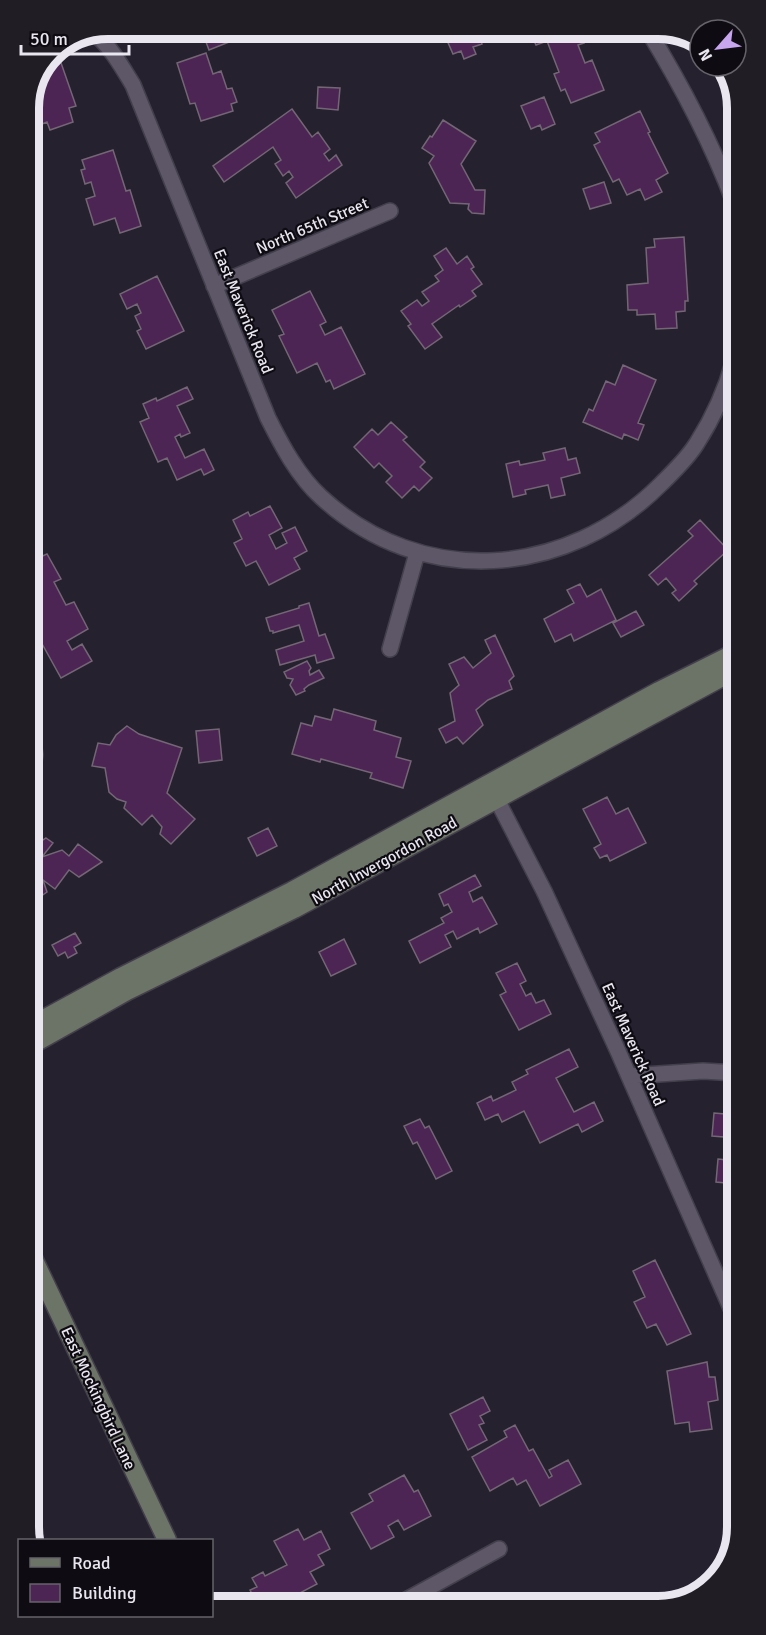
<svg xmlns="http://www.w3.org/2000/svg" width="766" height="1635" viewBox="0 0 766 1635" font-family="Signika,sans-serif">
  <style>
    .building { fill: #4c2554; stroke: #736675; stroke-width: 1.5 }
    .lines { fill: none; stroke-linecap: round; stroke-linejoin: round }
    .street-casing { stroke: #433f4b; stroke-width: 18 }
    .secondary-casing { stroke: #433f4b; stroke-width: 21 }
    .street { stroke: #5d5768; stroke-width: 15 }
    .secondary { stroke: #6c7367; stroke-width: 18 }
    .labels { text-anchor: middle; stroke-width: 4.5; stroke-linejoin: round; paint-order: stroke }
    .street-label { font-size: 16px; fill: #e9e6f0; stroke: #0e0c12 }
    .rim { fill: none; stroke: #e9e6f0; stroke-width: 8 }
  </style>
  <rect width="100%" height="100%" fill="#25212f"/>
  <!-- building -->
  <path class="building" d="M215,29H230L234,40L209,50L203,34Z
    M442,29H489L490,31L479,36L482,44L473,47L476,54L464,59L461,51L453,54Z
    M538,29H567L568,31L578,29L584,43L578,45L585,63L592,60L604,90L571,103L565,89L561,91L554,74L559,72L547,41L536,45L530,32Z
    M206,53L213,74L221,71L227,89L232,88L237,102L231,104L233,111L201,121L195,103L190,104L177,63Z
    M59,57L76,106L69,108L73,122L50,130L47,122L32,128L39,149L29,152V105L33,104L31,98L48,61Z
    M318,87L340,88L338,110L317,108Z
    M544,97L555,124L542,130L540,125L531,129L521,106Z
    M292,109L312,137L318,132L330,149L324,154L329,161L336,155L342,165L296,198L286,183L293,177L289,171L283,176L275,164L281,160L273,147L224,182L213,166Z
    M640,111L650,132L648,133L668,173L656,180L662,192L645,200L640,189L627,195L619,179L613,182L594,145L600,142L595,133Z
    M443,120L476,141L461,164L475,190H485L484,214L472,213L468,209L469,204L450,203L429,163L434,156L422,148L430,136L432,137Z
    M113,150L126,191L130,190L141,226L120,233L115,218L94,225L86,199L95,196L91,182L85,184L81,170L85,169L82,160Z
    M604,182L611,203L590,209L583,189Z
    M684,237L688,301H685V311L676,312L677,328L656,329L655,314L637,315V310H628L627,285L648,283L646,248L655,247L654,239Z
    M446,248L457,264L467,256L474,267L471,269L482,284L472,291L476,296L460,307L459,305L432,324L442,337L425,349L408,326L411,324L401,311L417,300L422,306L429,301L422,292L439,281L435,276L443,270L434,256Z
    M157,276L184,331L146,349L137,331L141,329L135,316L141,313L137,304L127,309L120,294Z
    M310,291L326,322L320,325L325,335L341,327L365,374L334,389L330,380L326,382L317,363L297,373L279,336L284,334L272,310Z
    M623,365L656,380L638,423L644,425L638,440L624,434L622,439L583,422L589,409L593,411L606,381L615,385Z
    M29,387H36L35,402L31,401V405H30Z
    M187,387L193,399L177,406L190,433L181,437L180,434L175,437L185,458L204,449L214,470L204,475L201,469L177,480L167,458L158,462L140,422L149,418L143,404L156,398L157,401Z
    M391,422L407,437L403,440L425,462L420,467L432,478L419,491L414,486L402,498L386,482L392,476L379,463L374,468L354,447L372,429L378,435Z
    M565,448L568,460L576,458L580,473L561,478L565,495L551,498L548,485L525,490L526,494L513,497L506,464L519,461L520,465L545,460L543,453Z
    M270,506L282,528L269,535L276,549L287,543L282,533L295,527L307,551L294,558L300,569L269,585L256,561L246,566L234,543L242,539L233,520L248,512L250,516Z
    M700,520L728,550L694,581L697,584L679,601L672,593L676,590L666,578L658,585L649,575L693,536L688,531Z
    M31,545L38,558L47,554L61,579L54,582L66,605L74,602L88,629L67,641L72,650L82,644L92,661L61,678L30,622V546Z
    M580,584L587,597L601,589L616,620L574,641L571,634L555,642L544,619L574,603L567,590Z
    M309,603L319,636L325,634L334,658L317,663L315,655L280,665L276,650L304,641L299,625L273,633V631H270L266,618L299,608V606Z
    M636,611L644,625L621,637L613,623Z
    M495,635L514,676L509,681L512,689L488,700L476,710L483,725L463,744L457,737L446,743L439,729L455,721L450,693L459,685L449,664L464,657L473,668L491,653L485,640Z
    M307,661L311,668L309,671L310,675L319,670L324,678L309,685L304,689L305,691L296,695L290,685L293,679L287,678L284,672Z
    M334,709L376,721L374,730L401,738L396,757L411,761L403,788L370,778L372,773L321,759L320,762L292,754L301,723L312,726L315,716L331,720Z
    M127,726L139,734L182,748L167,793L195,819L171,844L160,834L162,827L152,815L142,825L124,808L126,802L117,799L109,792L105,768L92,766L98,743L110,745L116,735Z
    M219,729L222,760L199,763L196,731Z
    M607,797L616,814L628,808L646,843L610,861L607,855L600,858L594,848L601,844L583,809Z
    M268,828L277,846L257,856L248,838Z
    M46,838L53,843L42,857L62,850L69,856L78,844L102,862L79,877L69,870L55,889L43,880L47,892L31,903V848Z
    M475,875L481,886L469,892L473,902L482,897L497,924L480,933L478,928L457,939L453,931L445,935L451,947L420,963L409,941L444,923L441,918L452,912L448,904L444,906L439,894Z
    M75,933L81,943L74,947L77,953L68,958L65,952L58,956L52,945Z
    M344,939L356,964L331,976L319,952Z
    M517,963L526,981L520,984L526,996L531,993L536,1003L544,1000L551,1014L519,1030L500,995L506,992L496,973Z
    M569,1049L578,1067L556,1078L574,1112L594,1102L603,1121L582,1132L578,1124L540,1143L524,1111L502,1122L498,1114L485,1120L477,1103L491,1096L493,1101L516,1090L512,1082L528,1074L526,1070Z
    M714,1113L736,1115V1138L712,1136Z
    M420,1119L425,1128L429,1126L452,1171L436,1179L417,1142L413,1144L404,1126Z
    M718,1159L736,1161V1184L716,1182Z
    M655,1260L691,1334L667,1345L656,1324L647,1328L634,1302L645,1297L633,1271Z
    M707,1362L709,1377H715L718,1400L708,1402L712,1429L690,1432L689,1422L675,1424L667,1371Z
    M483,1397L490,1411L480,1416L484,1423L479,1425L487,1440L468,1450L450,1414Z
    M515,1425L529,1451L533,1449L549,1478L552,1476L549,1470L568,1460L581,1484L540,1506L526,1480L517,1485L513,1478L490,1491L472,1457L507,1437L504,1431Z
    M404,1475L414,1492L418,1490L431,1516L404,1530L398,1520L388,1526L394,1537L371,1549L351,1513L373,1501L369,1494Z
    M298,1529L304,1540L321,1531L330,1549L318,1555L324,1565L310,1572L317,1584L296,1595L302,1605H286L283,1601L275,1605H258L250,1590L257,1587L252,1578L263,1572L265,1576L287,1565L274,1541Z"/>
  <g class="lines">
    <defs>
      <path id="street" d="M647,29C679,81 712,144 734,202
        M95,34C111,47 122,67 133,85L268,418C282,446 298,476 321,497C422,590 567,578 661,484C673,472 688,458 697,443C713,418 726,389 734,360
        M214,286L390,211
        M390,649L417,553
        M30,724L35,755L31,777
        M492,790L544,891L617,1049L737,1322
        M629,1076L703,1071L736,1073
        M399,1604L499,1549"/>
      <path id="secondary" d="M31,1026L121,977L292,891L659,691L735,653
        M31,1045L127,991L294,909L735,670
        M32,1256L167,1540"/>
    </defs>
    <!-- street casing -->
    <use href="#street" class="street-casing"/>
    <!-- secondary casing -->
    <use href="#secondary" class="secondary-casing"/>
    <!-- street -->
    <use href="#street" class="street"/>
    <!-- secondary -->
    <use href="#secondary" class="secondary"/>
  </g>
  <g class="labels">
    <!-- street labels -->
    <g class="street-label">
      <text transform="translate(312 225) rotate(-23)" y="6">North 65th Street</text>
      <text transform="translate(244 311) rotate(68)" y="6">East Maverick Road</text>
      <text transform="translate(384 860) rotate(-29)" y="6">North Invergordon Road</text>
      <text transform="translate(634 1044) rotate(66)" y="6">East Maverick Road</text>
      <text transform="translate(99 1398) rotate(65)" y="6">East Mockingbird Lane</text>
    </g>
  </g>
  <!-- crop -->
  <path d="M0 0H766V1635H0ZM108 39H658A69 69 0 0 1 727 108V1527A69 69 0 0 1 658 1596H108A69 69 0 0 1 39 1527V108A69 69 0 0 1 108 39Z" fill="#201d24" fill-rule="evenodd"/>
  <path class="rim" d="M108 39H658A69 69 0 0 1 727 108V1527A69 69 0 0 1 658 1596H108A69 69 0 0 1 39 1527V108A69 69 0 0 1 108 39Z"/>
  <!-- legend -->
  <rect x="18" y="1539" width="195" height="78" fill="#0e0c12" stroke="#66636b" stroke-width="1.5"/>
  <rect x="30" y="1558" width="30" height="9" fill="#6c7367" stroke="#66636b" stroke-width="1.5"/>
  <text x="72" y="1569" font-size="18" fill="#e9e6f0">Road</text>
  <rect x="30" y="1584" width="30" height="18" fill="#4c2554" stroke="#66636b" stroke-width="1.5"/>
  <text x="72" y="1599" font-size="18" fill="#e9e6f0">Building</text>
  <!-- north arrow -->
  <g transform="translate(718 48) rotate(242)"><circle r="28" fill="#0e0c12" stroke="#66636b" stroke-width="1.5"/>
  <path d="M0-4.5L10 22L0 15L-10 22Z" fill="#c7a6ef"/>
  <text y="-9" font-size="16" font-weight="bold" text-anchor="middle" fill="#e9e6f0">N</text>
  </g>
  <!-- scale -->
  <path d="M21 45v9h108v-9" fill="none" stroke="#e9e6f0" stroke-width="3"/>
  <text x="30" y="45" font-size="18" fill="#e9e6f0" stroke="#0e0c12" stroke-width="4.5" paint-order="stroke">50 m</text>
</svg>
